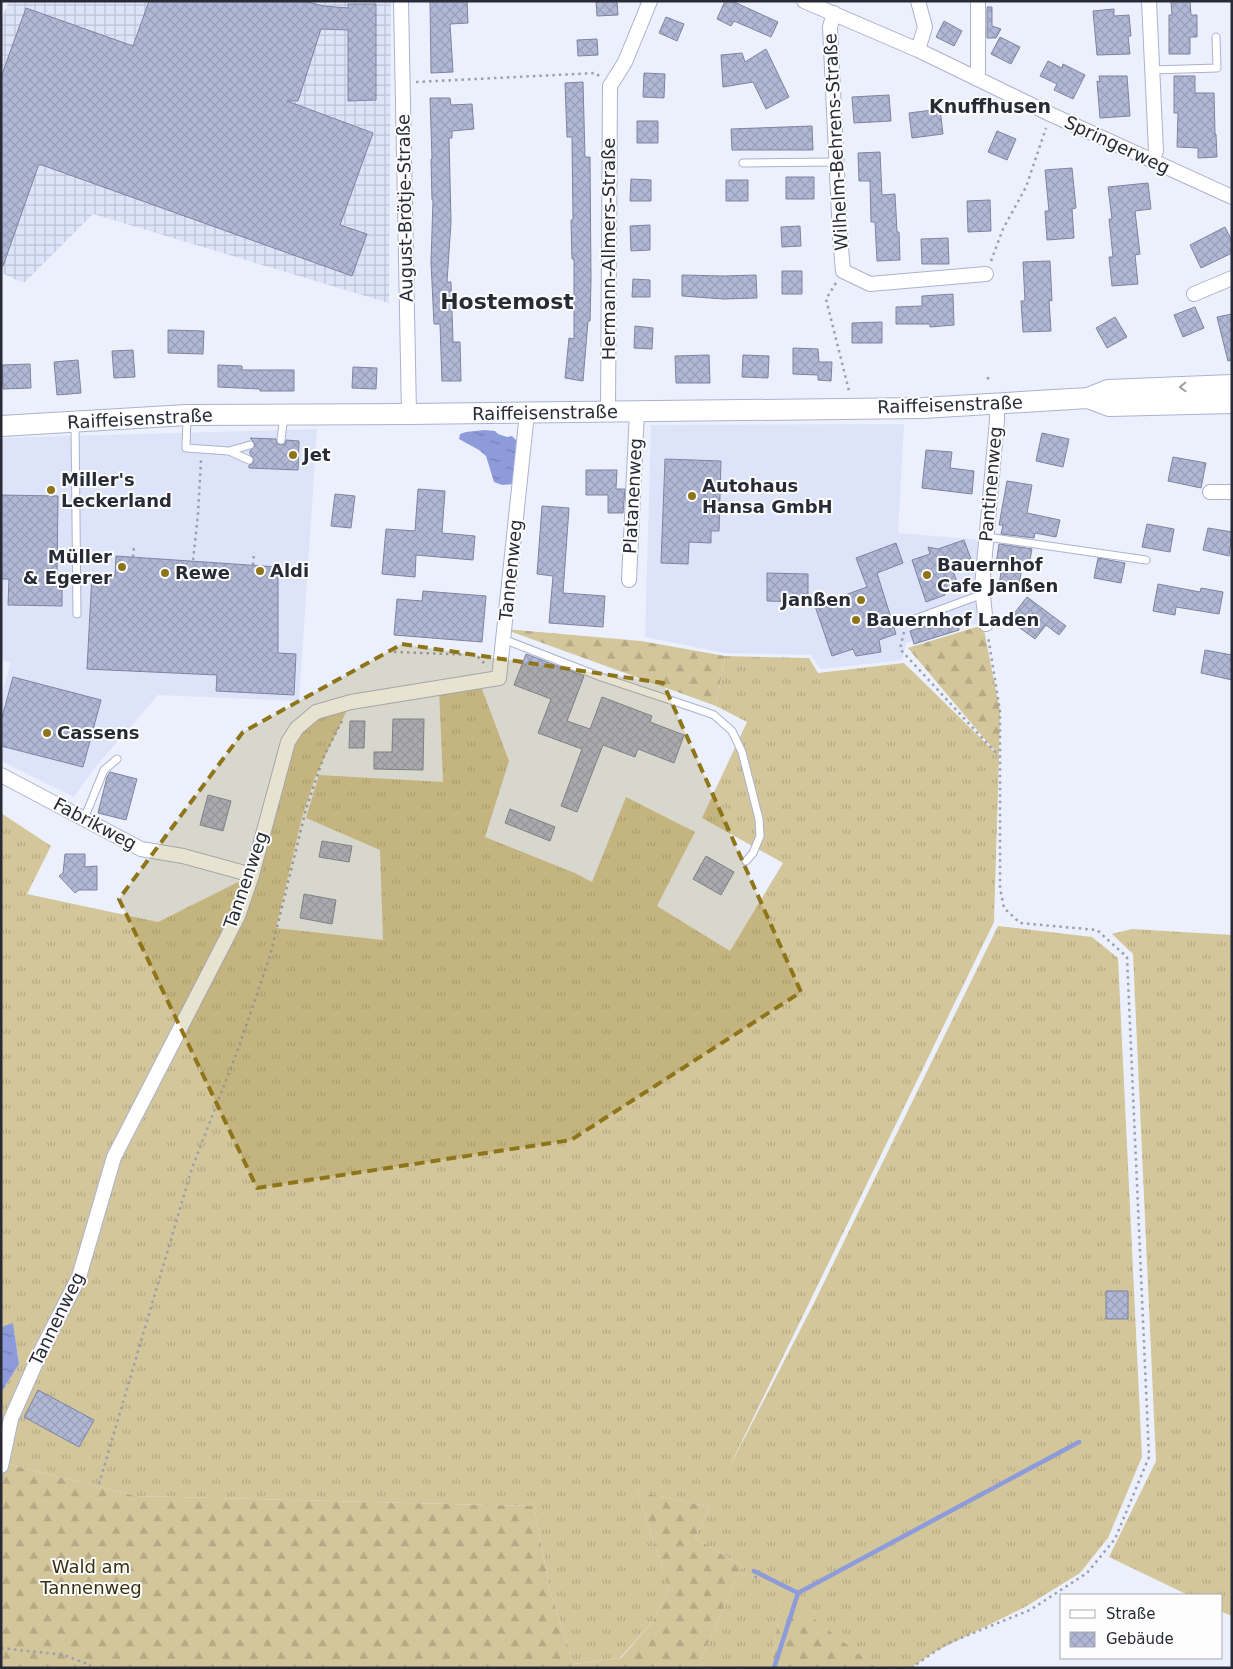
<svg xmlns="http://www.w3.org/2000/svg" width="1233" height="1669" viewBox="0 0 1233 1669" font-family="'DejaVu Sans',sans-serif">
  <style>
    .built { fill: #dde3f9 }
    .industrial { fill: url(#industrial-grid) }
    .grass { fill: url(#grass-tufts) }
    .forest { fill: url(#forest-firs) }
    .water { fill: url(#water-ripples) }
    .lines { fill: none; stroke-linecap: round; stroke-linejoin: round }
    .stream { stroke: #8d9bda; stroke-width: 4.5 }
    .building { fill: url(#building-cross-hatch); stroke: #7e849f }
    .lane-casing { stroke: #abb2cf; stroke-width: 9 }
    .street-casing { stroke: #abb2cf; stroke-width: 16 }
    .secondary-casing { stroke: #abb2cf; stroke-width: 22 }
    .path { stroke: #9ca0ab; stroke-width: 2.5; stroke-dasharray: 2.5 4; stroke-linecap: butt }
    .lane { stroke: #fff; stroke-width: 7 }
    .street { stroke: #fff; stroke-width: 14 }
    .secondary { stroke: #fff; stroke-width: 20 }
    .oneway { stroke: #9ea0a5 }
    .marked { fill: #8e751a; fill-opacity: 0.2; stroke: #8e751a; stroke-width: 4; stroke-dasharray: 10 6; stroke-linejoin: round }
    .poi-dot { fill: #8e751a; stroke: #fdfdfd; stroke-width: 2 }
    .labels { text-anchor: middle; stroke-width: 4; stroke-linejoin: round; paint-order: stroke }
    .street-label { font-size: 18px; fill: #282b36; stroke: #fdfdfd }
    .poi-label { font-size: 18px; font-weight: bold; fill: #282b36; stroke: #fdfdfd; text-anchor: start }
    .park-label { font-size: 18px; fill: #392f0f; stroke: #fdfdfd }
    .neighbourhood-label { font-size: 19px; font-weight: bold; fill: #282b36; stroke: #fdfdfd }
    .district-label { font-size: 22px; font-weight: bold; fill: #282b36; stroke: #fdfdfd }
  </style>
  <defs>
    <pattern id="industrial-grid" width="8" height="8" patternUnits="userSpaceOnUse" patternTransform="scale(1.25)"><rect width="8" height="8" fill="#dde3f9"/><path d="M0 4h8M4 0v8" fill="none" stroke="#bec3d6"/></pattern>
    <pattern id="grass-tufts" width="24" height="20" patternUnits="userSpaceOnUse" patternTransform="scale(1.25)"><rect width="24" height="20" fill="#d3c69a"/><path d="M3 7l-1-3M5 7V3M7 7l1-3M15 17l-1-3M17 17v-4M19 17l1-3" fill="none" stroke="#b5aa85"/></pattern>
    <pattern id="forest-firs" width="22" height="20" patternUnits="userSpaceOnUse" patternTransform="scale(1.25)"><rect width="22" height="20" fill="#d3c69a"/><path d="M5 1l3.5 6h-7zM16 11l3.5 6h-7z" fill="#b5aa85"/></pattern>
    <pattern id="water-ripples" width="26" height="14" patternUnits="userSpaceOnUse" patternTransform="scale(1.25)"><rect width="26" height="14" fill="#8d9bda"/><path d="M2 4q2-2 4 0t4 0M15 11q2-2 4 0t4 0" fill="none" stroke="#737fb2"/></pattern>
    <pattern id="building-cross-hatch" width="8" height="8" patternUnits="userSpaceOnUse" patternTransform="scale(1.25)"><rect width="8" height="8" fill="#b1b8d5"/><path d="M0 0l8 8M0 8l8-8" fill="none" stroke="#989eb7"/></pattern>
  </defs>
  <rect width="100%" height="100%" fill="#ecf0fc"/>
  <!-- built -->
  <path class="built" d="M904,424L898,533L982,540V622L906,643L902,660L821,669L811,655L725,653L645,637L651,425Z
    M317,429L299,701L158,695L93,770L74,797L1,761V698L11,662L1,660V438Z"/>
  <!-- industrial -->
  <path class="industrial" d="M9,1H391L389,303L93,214L24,283L1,273V21Z"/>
  <!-- grass -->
  <path class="grass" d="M725,656L809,658L818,673L904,663L999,756L994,922L728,1470L813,1305L998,926L1092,937L1118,958L1142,1457L1108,1538L1080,1573L1025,1607L934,1652L911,1668H877L782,1595L771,1668H697L742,1566L695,1538L710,1507L637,1491L669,1587L654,1620L620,1658L574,1664L550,1591L534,1506L136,1496L15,1466L1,1459V1393L19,1364L13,1324L1,1327V813L51,846L27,894L158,922L252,875L297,728L351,702L316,775L302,817L276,928L383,940L380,850L306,818L319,775L443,782L439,688L479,681L509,761L485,837L575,873L592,882L626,797L695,832L657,906L730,951L783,863L702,818L747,722L716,706Z
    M1132,929L1232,935V1616L1222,1612V1595H1188L1109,1557L1156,1461L1133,954L1112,934Z"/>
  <!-- forest -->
  <path class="forest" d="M983,625L1000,711L999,756L908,648Z
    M504,629L641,641L725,656L716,706Z
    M1,1459L15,1466L136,1496L534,1506L550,1591L574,1664L621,1658L654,1620L669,1587L637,1491L710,1507L695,1538L742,1566L697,1668H1Z
    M782,1594L877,1668H771Z"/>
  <!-- water -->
  <path class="water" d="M484,430L495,431L498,434L507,437L512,436L517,441L513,484L502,485L494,482L486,456L479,450L459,439L460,434L466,432Z
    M13,1323L19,1364L1,1393V1327Z"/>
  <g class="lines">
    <!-- stream -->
    <path class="stream" d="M754,1571L798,1593
      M774,1668L798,1593L1079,1442"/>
  </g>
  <!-- building -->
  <path class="building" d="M149,1H304L323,6L348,8V4H376V100L348,101V30L321,29L298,101H287L373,133L340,225L367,234L352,276L39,164L3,266H1V77L26,8L133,46Z
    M430,1H467L468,23L450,24L453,72L431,73Z
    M596,1H617L618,15L597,16Z
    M725,1H732L778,22L771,37L734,21L731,26L717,19Z
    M1171,1H1190L1191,15H1197V37H1190V54H1169V15H1172Z
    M987,7H992V26L1001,29L996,38H987Z
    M1114,9V16L1129,15L1131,36H1128L1130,54L1097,55L1093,11Z
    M666,17L684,24L677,41L659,33Z
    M944,21L962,31L954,46L936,37Z
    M1000,37L1020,47L1011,64L991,54Z
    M597,39L598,55L578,56L577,40Z
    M766,49L789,97L766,109L753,82L723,87L721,55L742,53L745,62Z
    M1048,61L1062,68L1063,64L1085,75L1073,99L1054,90L1057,84L1040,76Z
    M644,73L665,74L664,98L643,97Z
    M1099,76H1127L1130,116L1100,118L1097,81L1100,82Z
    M1174,76H1195V93H1214L1215,134H1216L1217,157L1198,158V148L1177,147L1178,113H1174Z
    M583,82L585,157H590L591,280L590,321H588L583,381L565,378L569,338L574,339V259H572L571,220H573L572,137H567L565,83Z
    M889,95L891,121L854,123L852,97Z
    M430,98H450L451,105L472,104L474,129L452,131V138H449L451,222L447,282H451L453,342H460L461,381H442L440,324H434L431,262L433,200H432L431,159H432Z
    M940,109L943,134L912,138L909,113Z
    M637,121H658V143H637Z
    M812,126L813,150H732L731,129Z
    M997,131L1016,139L1007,160L988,152Z
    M880,152L882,195L895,194L897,232H899L900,260L877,261L875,222H871L870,181H859L858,153Z
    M1072,168L1076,208L1072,209L1074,238L1047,240L1045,211H1049L1045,170Z
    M786,177H814V199H786Z
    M631,179L651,180V201H630Z
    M726,180H748V201H726Z
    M1148,183L1151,209L1135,211L1140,254L1135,255L1138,284L1112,286L1109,257H1113L1109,219H1112L1108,187Z
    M990,200L991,231L968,232L967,201Z
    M650,225V250L631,251L630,226Z
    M800,226L801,246L782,247L781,227Z
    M1225,227L1232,241V253L1201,268L1190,245Z
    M948,238L949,264H922L921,239Z
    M1050,261L1052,301L1049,300L1051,331L1023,332L1021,301H1025L1023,262Z
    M782,271H802V294H782Z
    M682,275L724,276L756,275L757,298L724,299L682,296Z
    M633,279L650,280V297H632Z
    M953,294L954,325L930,327V324H896V307L922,306V296Z
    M1195,307L1204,328L1183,337L1174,315Z
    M1232,314V360L1228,361L1217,317Z
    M1115,317L1127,337L1107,348L1096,328Z
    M882,322V343H852V323Z
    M635,326L653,328L652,349L634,348Z
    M168,330L204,331L203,354L168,353Z
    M793,348L818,349L819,362H832L831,381L818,380V375L793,374Z
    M133,350L135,377L114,378L112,351Z
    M709,355L710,383H676L675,356Z
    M743,355L769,356L768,378L742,377Z
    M78,360L81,393L57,395L54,362Z
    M30,364L31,388L3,389L2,365Z
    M218,365L242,366V370H294V391H260V389L218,387Z
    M353,367L377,368L376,389L352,388Z
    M1042,433L1069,439L1063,467L1036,461Z
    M250,438L276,439L277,444L281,445L285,444L286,440L299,441L298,470L249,468V465L252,464L254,460L250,454V451L255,446L254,442Z
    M926,450L952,452L950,468L974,471L972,494L922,488Z
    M1173,457L1206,463L1201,488L1168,481Z
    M665,459L721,461L719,531H711V543L689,542L688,564L661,563Z
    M586,470H617L616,489H625L623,513H608V495H586Z
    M1007,481L1032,485L1027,513L1060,520L1056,537L1035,533L1034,538L1001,534L1003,525H999Z
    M418,489L445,491L442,533L475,536L473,560L416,555L415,577L382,574L386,529L415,531Z
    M335,494L355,496L351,528L331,526Z
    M1,495L58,496L57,580H62V606L8,605L9,579H1Z
    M542,506L569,508L563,593L605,596L603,627L549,623L553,576L537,574Z
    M1147,524L1174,529L1170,552L1142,547Z
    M1208,528L1232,532L1229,556L1203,550Z
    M964,540L971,559L951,565L958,585L943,590L945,595L926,602L912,560L930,554L928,547L938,549Z
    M896,543L903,563L877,573L896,634L879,640L881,652L856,656L853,649L832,656L815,606L867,587L856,558Z
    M999,544L1032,549L1028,570L1022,569L1018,589L999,585L1002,566L996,564Z
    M116,556L278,567V653L296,654L294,695L216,691L217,675L87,669L92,574L115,576Z
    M1098,558L1125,563L1121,583L1094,578Z
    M767,573L808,574V602L767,601Z
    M1158,584L1200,592L1201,588L1223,592L1219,614L1176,607L1175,615L1153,611Z
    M423,591L486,596L482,642L394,635L397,599L422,601Z
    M1027,597L1066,626L1059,635L1046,625L1035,639L1009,620Z
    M955,617L959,630L914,644L910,631Z
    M1205,650L1232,655V680L1201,673Z
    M526,654L584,676L567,721L590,729L602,697L652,716L650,722L684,735L674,763L638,749L635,757L603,745L577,812L561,806L582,749L538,733L551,699L514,685Z
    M13,677L101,700L83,767L1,746V721Z
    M393,719H424L423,770L374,769V752H392Z
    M350,721H365L364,748H349Z
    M110,772L137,779L126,820L98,813L107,777Z
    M208,795L231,801L223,831L200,825Z
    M510,809L555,827L550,841L505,823Z
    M322,841L352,846L349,862L319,857Z
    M65,854H85V867L97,866V890H79L75,893L59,876L63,873Z
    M706,856L734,872L721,895L693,879Z
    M304,894L336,900L332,924L300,918Z
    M1106,1291H1128V1319H1106Z
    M38,1390L94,1420L79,1447L24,1417Z"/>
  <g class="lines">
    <defs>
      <path id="lane" d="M1153,70L1217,68L1216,37
        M743,163L837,162
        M187,417L186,448L229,451L249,460
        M75,424L77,614
        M281,440L284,415
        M229,451L250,445
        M987,537L1146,560
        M907,622L983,594
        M503,639L601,677L697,709L714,715L732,731L742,752L759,819L760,836L753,853L746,861
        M84,819L104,770L117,759"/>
      <path id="street" d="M401,1L409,414
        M804,1L918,50L1050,114L1232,197
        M1149,1L1156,151L1152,161
        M834,13L830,27L840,236L843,271L870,284L986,274
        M918,50L925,27L918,1
        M976,77L978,72V1
        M1194,294L1232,278
        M608,412L610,86L625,62L650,1
        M1210,492H1232
        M629,580L637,411
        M986,624L982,587L997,420V404
        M1,775L141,849L183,856L252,875
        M1,1466L11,1419L41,1351L79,1277L114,1157L238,916L252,875L288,742L297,728L316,712L351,702L499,678L527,413"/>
      <path id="secondary" d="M1088,398L1109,406L1232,403
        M1,426L187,415L409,414L923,408L1088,398L1108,390L1232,385"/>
    </defs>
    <!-- lane casing -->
    <use href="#lane" class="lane-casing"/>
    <!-- street casing -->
    <use href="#street" class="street-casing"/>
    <!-- secondary casing -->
    <use href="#secondary" class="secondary-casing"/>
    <!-- path -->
    <path class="path" d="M416,82L596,73L599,76
      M991,261L1003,229L1026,187L1046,128
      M836,283L826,299L849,391
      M988,377V383
      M133,557L134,547
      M193,560L198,514L201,460
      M253,565L254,552
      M904,632L900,649L998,755
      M394,652L476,655L487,666
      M99,1484L192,1168L237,1052L270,956L306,809L324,756L343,719
      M755,1578L760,1570
      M1,1648L64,1655L90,1665V1668
      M911,1668L946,1644L1030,1610L1087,1573L1115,1539L1149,1457L1127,957L1097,930L1020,923L1004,908L1000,888V711L988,636"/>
    <!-- lane -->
    <use href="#lane" class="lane"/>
    <!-- street -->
    <use href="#street" class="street"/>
    <!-- secondary -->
    <use href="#secondary" class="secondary"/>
  </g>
  <!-- one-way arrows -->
  <defs><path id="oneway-chevron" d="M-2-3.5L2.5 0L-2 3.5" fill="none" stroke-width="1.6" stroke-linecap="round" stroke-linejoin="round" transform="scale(1.25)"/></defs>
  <use class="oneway" href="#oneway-chevron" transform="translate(1183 387) rotate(178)"/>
  <!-- marked area -->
  <path class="marked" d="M402,644L663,683L801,992L571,1140L257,1188L119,899L243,732Z"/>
  <!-- markers -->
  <g class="poi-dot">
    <circle cx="293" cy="455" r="5"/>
    <circle cx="51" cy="490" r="5"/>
    <circle cx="692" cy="496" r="5"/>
    <circle cx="122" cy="567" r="5"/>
    <circle cx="260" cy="571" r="5"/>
    <circle cx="165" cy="573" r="5"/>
    <circle cx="927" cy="575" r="5"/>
    <circle cx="861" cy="600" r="5"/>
    <circle cx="856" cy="620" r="5"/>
    <circle cx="47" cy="733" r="5"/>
  </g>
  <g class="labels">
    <!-- street labels -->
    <g class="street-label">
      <text transform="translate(836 142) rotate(-93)" y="6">Wilhelm-Behrens-Straße</text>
      <text transform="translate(1117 145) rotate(25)" y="6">Springerweg</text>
      <text transform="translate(405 208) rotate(-91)" y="6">August-Brötje-Straße</text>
      <text transform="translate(609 249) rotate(-90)" y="6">Hermann-Allmers-Straße</text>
      <text transform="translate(950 405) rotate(-2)" y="6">Raiffeisenstraße</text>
      <text transform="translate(545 413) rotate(-1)" y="6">Raiffeisenstraße</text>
      <text transform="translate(140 419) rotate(-3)" y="6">Raiffeisenstraße</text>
      <text transform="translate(991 484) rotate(-85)" y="6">Pantinenweg</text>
      <text transform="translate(633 496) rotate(-87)" y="6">Platanenweg</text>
      <text transform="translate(511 570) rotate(-84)" y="6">Tannenweg</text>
      <text transform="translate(95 824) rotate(28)" y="6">Fabrikweg</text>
      <text transform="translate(246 880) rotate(-71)" y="6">Tannenweg</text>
      <text transform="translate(57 1319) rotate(-64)" y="6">Tannenweg</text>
    </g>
    <!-- poi labels -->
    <g class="poi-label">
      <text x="303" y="461">Jet</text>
      <text x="61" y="486">Miller's<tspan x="61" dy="21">Leckerland</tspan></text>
      <text x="702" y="492">Autohaus<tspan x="702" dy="21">Hansa GmbH</tspan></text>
      <text x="112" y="563" text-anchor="end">Müller<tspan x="112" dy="21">&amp; Egerer</tspan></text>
      <text x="937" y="571">Bauernhof<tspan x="937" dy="21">Cafe Janßen</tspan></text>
      <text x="270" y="577">Aldi</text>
      <text x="175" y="579">Rewe</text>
      <text x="851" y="606" text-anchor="end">Janßen</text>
      <text x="866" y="626">Bauernhof Laden</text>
      <text x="57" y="739">Cassens</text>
    </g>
    <!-- park labels -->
    <g class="park-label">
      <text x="91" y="1573">Wald am<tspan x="91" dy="21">Tannenweg</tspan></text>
    </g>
    <!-- neighbourhood labels -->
    <g class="neighbourhood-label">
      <text x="990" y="113">Knuffhusen</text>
    </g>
    <!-- district labels -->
    <g class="district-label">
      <text x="507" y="309">Hostemost</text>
    </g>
  </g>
  <!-- border -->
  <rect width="1233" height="1669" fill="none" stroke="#282b36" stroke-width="5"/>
  <!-- legend -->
  <rect x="1060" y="1594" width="162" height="65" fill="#fdfdfd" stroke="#a8a9ad"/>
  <rect x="1070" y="1610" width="25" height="8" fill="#ffffff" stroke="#a8a9ad"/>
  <text x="1106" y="1619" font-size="15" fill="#282b36">Straße</text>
  <rect x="1070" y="1632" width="25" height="15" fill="url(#building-cross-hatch)" stroke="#a8a9ad"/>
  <text x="1106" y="1644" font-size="15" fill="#282b36">Gebäude</text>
</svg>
